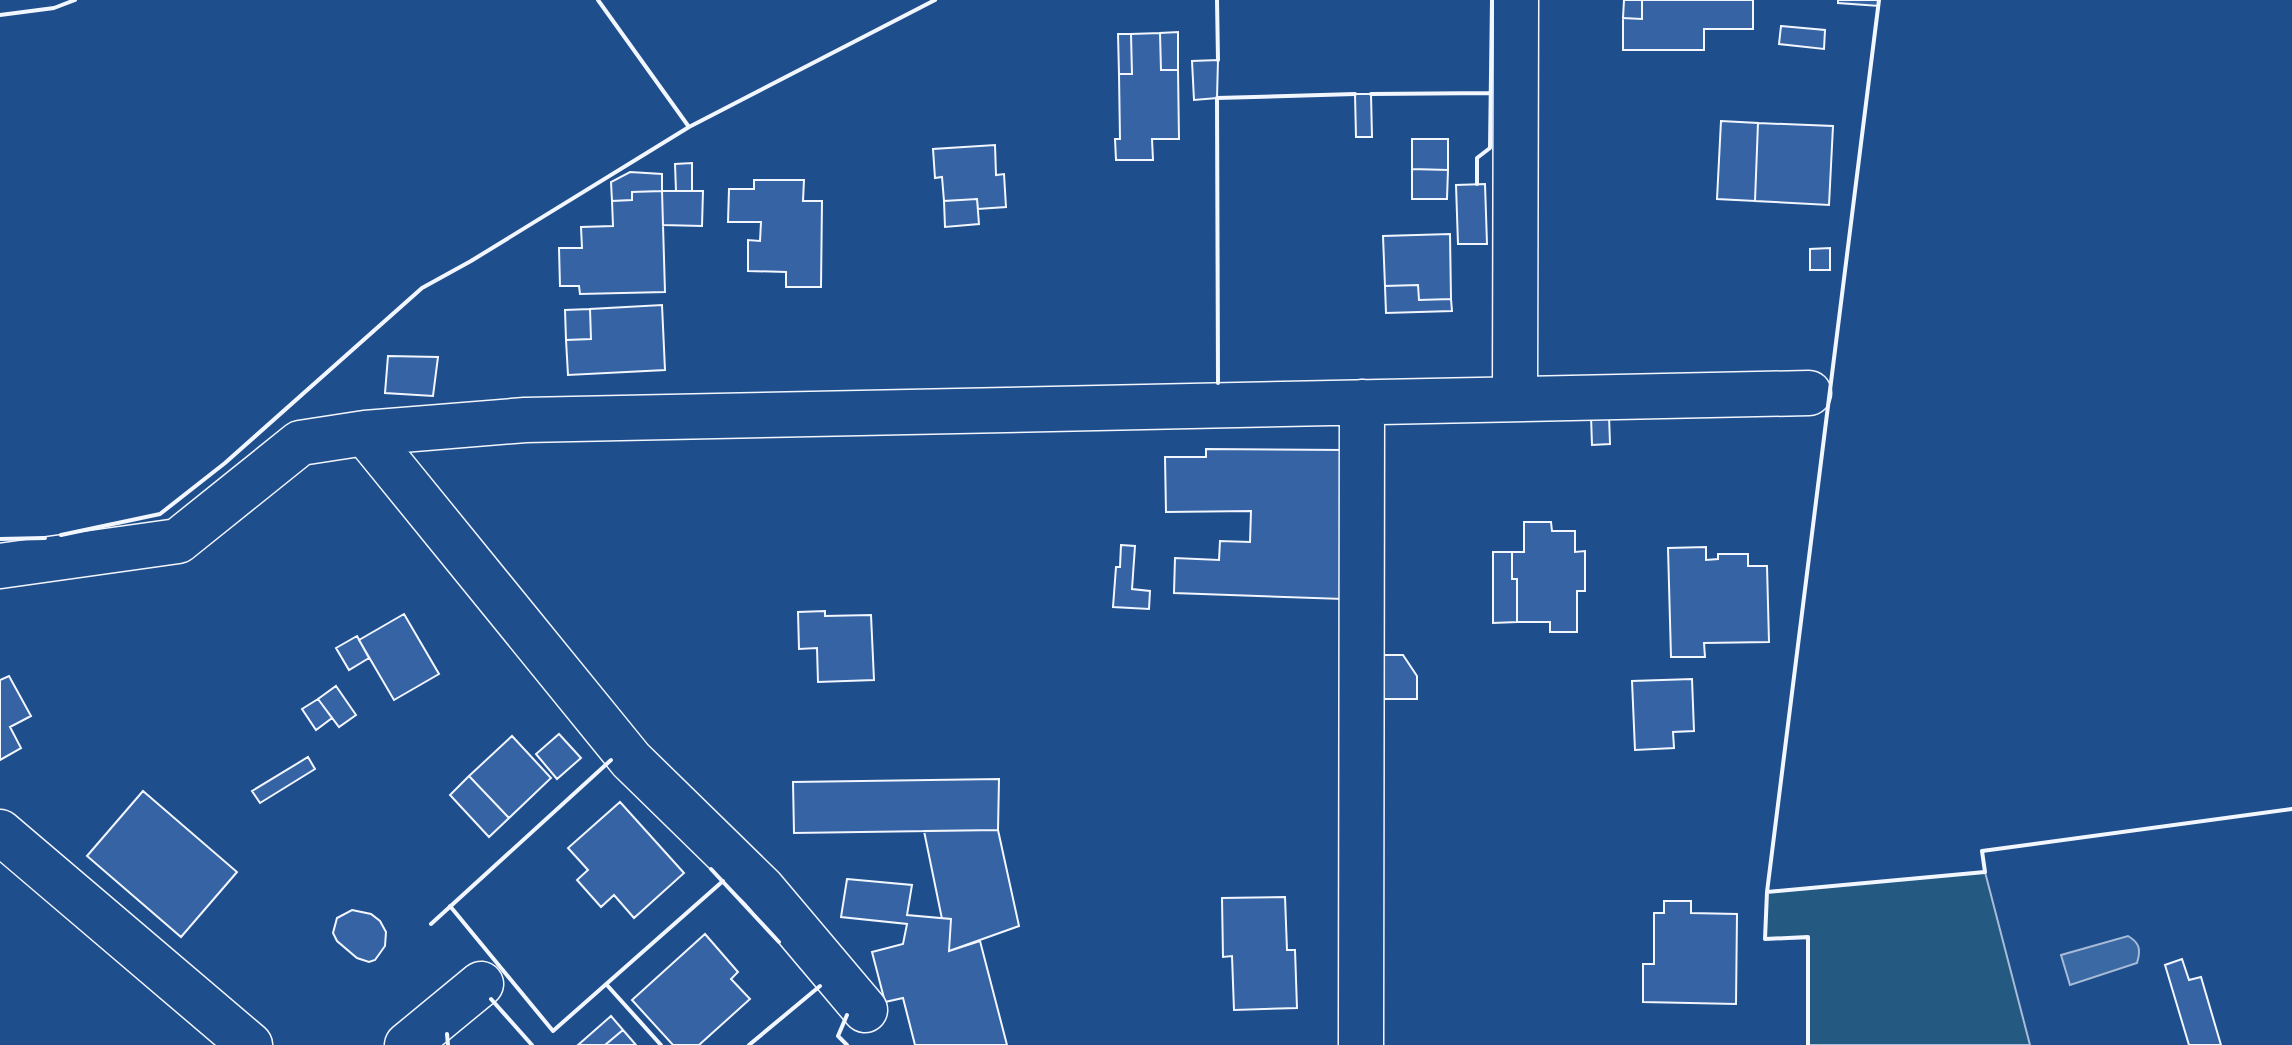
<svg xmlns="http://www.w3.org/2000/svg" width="2292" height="1045" viewBox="0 0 2292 1045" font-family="Mulish,sans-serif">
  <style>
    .green { fill: #245a82; stroke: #a8bbd7; stroke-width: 2 }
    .water { fill: #3b69a3; stroke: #a8bbd7; stroke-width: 2 }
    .building { fill: #3563a3; stroke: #f2f6ff; stroke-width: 2 }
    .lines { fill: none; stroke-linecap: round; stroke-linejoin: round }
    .minor-casing { stroke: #f2f6ff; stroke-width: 47 }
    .minor { stroke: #1f4e8c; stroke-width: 44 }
    .wall { stroke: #f2f6ff; stroke-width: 4 }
  </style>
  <rect width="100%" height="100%" fill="#1f4e8c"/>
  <!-- green -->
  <path class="green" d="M1985,872L2030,1045H1808V938L1765,939L1767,892Z"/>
  <!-- water -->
  <path class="water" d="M2128,936C2140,943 2141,950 2137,963L2070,985L2061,955Z"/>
  <!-- building -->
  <path class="building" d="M1624,0H1642V19L1623,18Z
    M1642,0H1753V29H1704V50H1623V18L1642,19Z
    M1838,0H1879V6L1838,3Z
    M1781,26L1825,30L1824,49L1779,44Z
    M1178,32V70H1161L1160,33Z
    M1160,33L1161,70H1178L1179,139H1152L1153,160H1116L1115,139H1120L1119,74H1132L1131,34Z
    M1118,34H1131L1132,74H1119Z
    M1218,60L1217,98L1194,100L1192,61Z
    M1355,94H1371L1372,137H1356Z
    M1721,121L1758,123L1755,201L1717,199Z
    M1758,123L1833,126L1829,205L1755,201Z
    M1412,139H1448V170L1412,169Z
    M995,145L996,175L1004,174L1006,207L978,209L977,199L944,201L942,177L935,178L933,149Z
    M692,163V191H676L675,164Z
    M1412,169L1448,170L1447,199H1412Z
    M630,172L662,174V191L632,192V200L612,201L611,182Z
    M754,180H804L803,201H822L821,287H786V272L748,271V240L760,241L761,222H728L729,189H754Z
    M1485,184L1487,244H1458L1456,185Z
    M662,191L665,292L580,294L579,286H560L559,248H582L581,227L613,226L612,201L632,200V192Z
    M662,191H703L702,226L663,225Z
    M977,199L979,224L945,227L944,201Z
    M1450,234L1451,299L1419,300L1418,285L1385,286L1383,236Z
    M1830,248V270H1810V249Z
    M1418,285L1419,300L1451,299L1452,311L1386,313L1385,286Z
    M662,305L665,370L568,375L566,340L591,339L590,309Z
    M590,309L591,339L566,340L565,310Z
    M388,356L438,357L433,396L385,393Z
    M1609,415L1610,444L1592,445L1591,416Z
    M1206,449L1344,450L1343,599L1174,593L1175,558L1219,560L1220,541L1250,542L1251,511L1166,512L1165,457H1206Z
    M1524,522H1551L1552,531H1575V552L1585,551V591H1577V632H1550V622H1517V579H1512V552H1524Z
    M1121,545L1135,546L1132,589L1150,591L1149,609L1113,607L1116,567H1120Z
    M1706,547V560L1718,559V554H1748V566H1767L1769,642L1704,643L1705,657H1671L1668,548Z
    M1493,552H1512V579H1517V622L1493,623Z
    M825,611V616L871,615L874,680L818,682L817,648L799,649L798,612Z
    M404,614L439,674L394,700L359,640Z
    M357,636L369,658L349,670L336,648Z
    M1376,655H1403L1417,676V699H1376Z
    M9,676L31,716L10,727L21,748L0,760V680Z
    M1692,679L1694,731L1673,732L1674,748L1635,750L1632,681Z
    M336,686L356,715L339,727L318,699Z
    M318,699L332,718L316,730L302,709Z
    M559,734L581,758L557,779L536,754Z
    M512,736L551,778L509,818L469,776Z
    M308,757L315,769L260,803L252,791Z
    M469,776L509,818L489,837L450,795Z
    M999,779L998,830L794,833L793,782Z
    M143,791L237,872L181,937L87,856Z
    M620,802L684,873L634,918L614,895L601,907L577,880L588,870L568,848Z
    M998,830L1019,926L949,951L951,919H942L924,831Z
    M847,879L912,885L907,915L951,919L949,951L980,941L1007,1045H915L903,998L885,1002L872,952L903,944L907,924L841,917Z
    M1285,897L1287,950H1295L1297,1008L1234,1010L1232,956L1223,957L1222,898Z
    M1664,901H1691V913L1737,914L1736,1004L1643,1002V964H1654V913H1664Z
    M352,910L371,914L380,921L386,932L385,946L375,960L369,962L357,958L337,941L333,933L337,918Z
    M705,934L738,972L731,979L750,999L699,1045H673L632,1000Z
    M2182,959L2189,980L2201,977L2221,1045H2189L2165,965Z
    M611,1016L623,1030L605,1045H578Z
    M623,1030L636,1045H605Z"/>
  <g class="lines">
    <defs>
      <path id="minor" d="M1515,399L1516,0
        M365,433L525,420L1809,393
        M0,566L178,541L300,443L365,433L631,760L762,888L865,1010
        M0,832L250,1045
        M407,1045L481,984
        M1361,1045L1362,402"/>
    </defs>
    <!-- minor casing -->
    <use href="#minor" class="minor-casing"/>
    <!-- minor -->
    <use href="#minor" class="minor"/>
    <!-- wall -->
    <path class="wall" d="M598,0L689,127
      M1217,0L1218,60
      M0,15L54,8L75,0
      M1371,94L1491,93
      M1477,184V158L1490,148L1492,0
      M1218,383L1217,98L1355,94
      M61,535L160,514L225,463L422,288L471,261L689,127L935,0
      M0,539L45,538
      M711,869L779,942
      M1767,892L1985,872L1982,851L2292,809
      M450,906L553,1031L723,881
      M431,924L611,760
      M606,984L661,1045
      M491,999L532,1045
      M447,1034L448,1045
      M749,1045L820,986
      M847,1045L838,1036L847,1015
      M1808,1045V937L1765,939L1767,892L1879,0"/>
  </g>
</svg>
